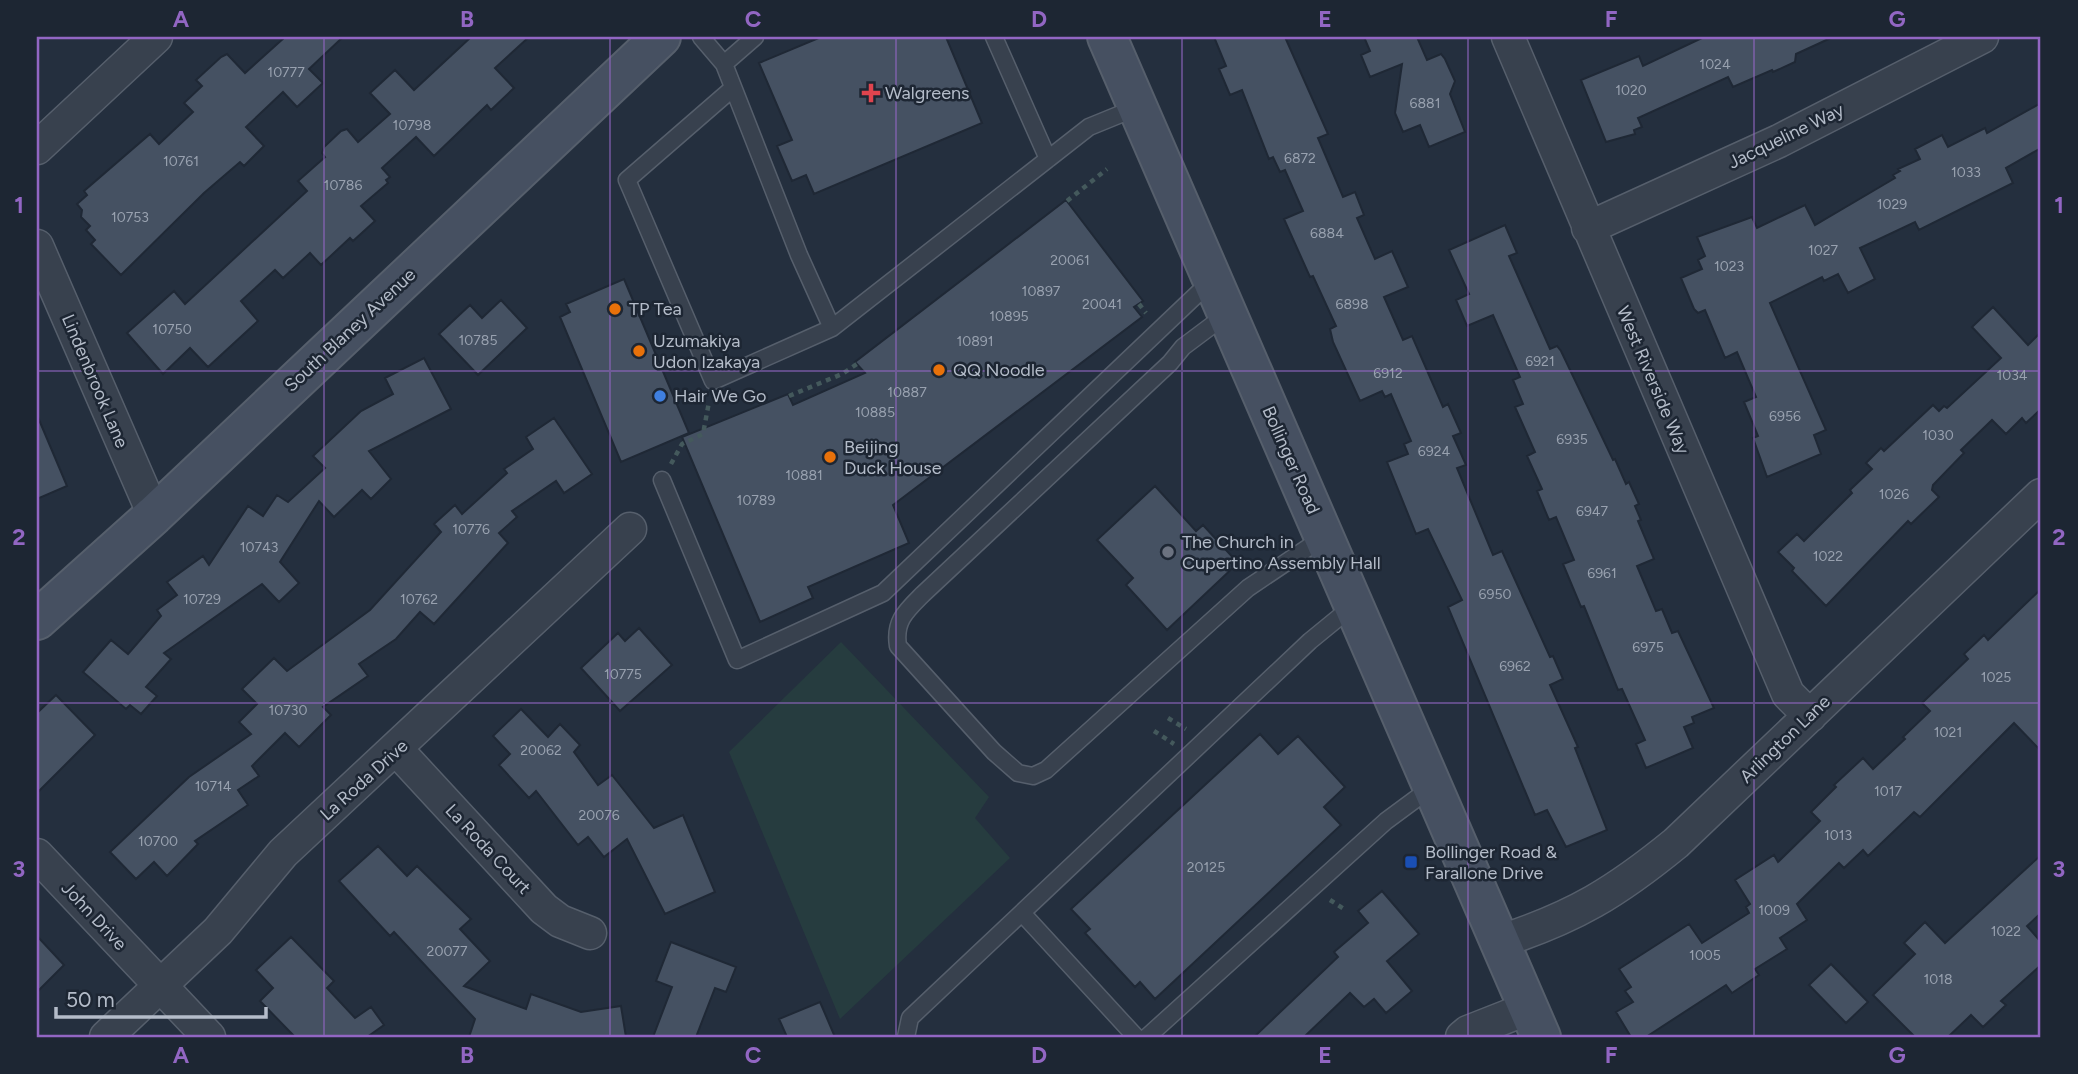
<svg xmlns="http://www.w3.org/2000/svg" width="2078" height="1074" viewBox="0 0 2078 1074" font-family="Figtree,sans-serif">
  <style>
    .green { fill: #263c3f }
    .building { fill: #455162; stroke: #1f2835; stroke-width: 2 }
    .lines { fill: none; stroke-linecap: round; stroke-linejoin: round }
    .lane-casing { stroke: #565f6c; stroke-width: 19 }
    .street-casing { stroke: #565f6c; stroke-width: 35 }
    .secondary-casing { stroke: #565f6c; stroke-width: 42 }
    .path { stroke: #44595c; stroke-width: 4.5; stroke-dasharray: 5 5; stroke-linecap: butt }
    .lane { stroke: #38414e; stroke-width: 16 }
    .street { stroke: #38414e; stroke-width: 32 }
    .secondary { stroke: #465061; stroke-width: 38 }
    .grid { fill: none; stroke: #9266c3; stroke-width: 2; stroke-opacity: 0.55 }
    .health-dot { fill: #e0444e; stroke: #1d2633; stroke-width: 2.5 }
    .food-dot { fill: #e8710a; stroke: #1d2633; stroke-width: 2.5 }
    .shop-dot { fill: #3f7fe0; stroke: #1d2633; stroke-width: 2.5 }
    .worship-dot { fill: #6b7280; stroke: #1d2633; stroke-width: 2.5 }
    .transit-dot { fill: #1a4fb4; stroke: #1d2633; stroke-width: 2.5 }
    .labels { text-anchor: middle; stroke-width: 5; stroke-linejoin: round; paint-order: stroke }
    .number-label { font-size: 14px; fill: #98a1af }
    .poi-label { font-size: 18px; fill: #b4bcc9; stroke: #1d2633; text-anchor: start }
    .street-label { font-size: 18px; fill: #b4bcc9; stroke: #1d2633 }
    .neatline { fill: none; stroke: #9266c3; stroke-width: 2.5 }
    .grid-label { font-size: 23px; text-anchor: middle; font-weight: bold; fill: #9266c3 }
  </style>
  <rect width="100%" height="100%" fill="#242f3e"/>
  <!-- green -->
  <path class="green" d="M841,642L989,797L975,818L1010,858L840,1019L729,752Z"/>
  <!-- building -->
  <path class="building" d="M285,37H343L309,69L323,83L297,107L283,92L246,127L264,146L244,166L240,162L204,193L121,275L91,244L95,240L86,230L90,226L81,217L82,210L77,204L87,195L84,191L150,134L159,144L193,112L184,103L202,86L196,80L221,57L227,54L245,73Z
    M471,37H529L495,68L514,88L491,110L487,105L434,156L416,137L382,168L390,177L386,180L388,183L361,206L375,221L353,241L350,238L321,265L310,253L283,278L275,270L241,301L258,321L208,367L190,348L163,374L127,333L174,291L185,304L307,191L298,181L325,157L322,153L324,147L341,131L347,129L358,142L390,114L370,93L395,70L414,90Z
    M821,37H946L982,123L814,194L806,175L792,181L777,146L792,140L759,63Z
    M1214,37H1285L1328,134L1318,138L1343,197L1355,192L1364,215L1357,218L1375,259L1392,251L1408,287L1384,297L1403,340L1412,336L1443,407L1448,404L1461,433L1453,436L1466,465L1457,468L1493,555L1502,551L1550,657L1553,656L1563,679L1550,685L1578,747L1575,748L1607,830L1566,847L1547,810L1535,815L1448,607L1462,600L1428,529L1416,534L1387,462L1408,454L1404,444L1411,441L1391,394L1385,397L1382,391L1360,401L1333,342L1330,329L1336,326L1313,276L1310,277L1284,219L1303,211L1285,170L1280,172L1273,157L1269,159L1242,90L1230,95L1219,69L1226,66Z
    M1364,37H1417L1427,60L1441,54L1445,59L1455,81L1450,94L1465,132L1429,147L1420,125L1403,132L1395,113L1402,64L1370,77L1361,55L1370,51Z
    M1704,37H1833L1796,54L1795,62L1773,72L1772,70L1733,87L1728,77L1638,118L1642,127L1634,130L1635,134L1606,142L1581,80L1639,56L1643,66Z
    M2041,103V148L2006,168L2013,183L1919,230L1915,222L1860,248L1875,279L1848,293L1838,274L1824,281L1822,277L1770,303L1826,430L1814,435L1821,454L1767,477L1753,438L1758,436L1744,402L1756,397L1737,352L1725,358L1705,310L1698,313L1694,309L1681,278L1702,269L1698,260L1705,256L1697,237L1752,217L1757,228L1805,205L1815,225L1895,178L1893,175L1900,171L1898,169L1920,159L1915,149L1942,135L1948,147L1985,128L1987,133Z
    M1066,200L1143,301L1134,307L1142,317L893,505L909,543L808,587L813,598L760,622L682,437L788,394L793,405L865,373L855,362Z
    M1505,225L1517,253L1509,256L1550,349L1557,346L1561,351L1613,460L1615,459L1626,484L1629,482L1639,504L1635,506L1641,520L1638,521L1654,559L1637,566L1656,611L1662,609L1672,633L1678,631L1714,708L1692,717L1694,723L1684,727L1693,748L1646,768L1636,744L1645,740L1622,689L1618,690L1584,606L1581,607L1563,564L1574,560L1556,517L1549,520L1537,491L1542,489L1527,456L1535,452L1515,407L1523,404L1513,380L1520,377L1493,315L1467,326L1456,300L1469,294L1449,250Z
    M624,279L689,433L621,462L560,317L570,312L566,304Z
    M501,300L527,328L478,375L439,334L470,305L482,318Z
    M1993,307L2028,345L2041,332V409L2026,423L2022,418L2006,434L1992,420L1961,450L1964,453L1933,485L1932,490L1939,497L1911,524L1908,521L1826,606L1792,571L1794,568L1778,552L1797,534L1804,541L1852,493L1850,490L1872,469L1866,463L1881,448L1884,451L1933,405L1939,411L1944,406L1947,408L2001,358L1972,327Z
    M424,358L451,409L369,451L391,479L371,499L362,490L334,517L319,501L280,562L299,583L279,602L262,584L164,653L171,659L146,687L157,696L141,714L130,705L126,709L83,672L111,640L128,654L161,616L157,610L177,595L167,582L203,556L209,565L248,506L263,516L277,495L288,502L325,468L313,456L361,411L393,394L385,378Z
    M37,415L67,486L37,499Z
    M554,418L592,474L564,493L556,481L512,511L517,517L499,533L508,543L434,624L420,612L396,639L359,664L368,676L323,707L331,715L299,747L285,733L252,766L259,776L238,790L248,805L195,841L198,844L167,876L154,862L136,879L110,852L189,777L251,734L239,722L257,704L242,689L274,658L287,671L370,610L441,532L434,524L455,505L462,514L507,473L504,469L533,449L526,437Z
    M1155,486L1196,531L1203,525L1238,563L1167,630L1126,585L1133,578L1097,540Z
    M2041,589V751L2014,723L1920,817L1914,812L1868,856L1863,850L1844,868L1839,863L1797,904L1807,920L1780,938L1787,949L1755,969L1759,975L1732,993L1726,985L1646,1037H1631L1616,1012L1633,1002L1625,991L1631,987L1619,969L1689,924L1702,943L1749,913L1746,907L1750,904L1735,880L1774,855L1778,862L1820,821L1811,812L1836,787L1834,785L1863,758L1873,769L1905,739L1903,737L1930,711L1922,703L1968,659L1964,654L1984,635L1988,640Z
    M639,628L672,665L620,711L581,668L618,633L625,641Z
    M56,695L95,735L37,793V713Z
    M521,709L548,737L560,724L580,745L574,752L598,785L612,775L654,828L683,815L715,892L665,914L627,839L604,857L588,837L578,845L536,791L529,798L499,765L510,754L493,736Z
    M1260,734L1278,754L1298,736L1345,787L1324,807L1341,825L1155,999L1140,982L1135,987L1085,933L1090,929L1071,909Z
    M378,846L407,876L417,866L471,919L460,929L490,961L464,986L526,1009L531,994L581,1012L621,1006L626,1037H469L475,1019L394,932L390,936L339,881Z
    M2041,855V913L2027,926L2041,942V965L2001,1001L2006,1005L1983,1027L1971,1015L1948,1037H1915L1873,995L1915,954L1904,943L1925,922L1945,943Z
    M1382,891L1419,934L1387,961L1412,991L1386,1013L1374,999L1364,1007L1350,993L1304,1037H1254L1338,957L1334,952L1368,923L1358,911Z
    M37,936L64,965L37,992Z
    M291,937L334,981L327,988L355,1018L371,1007L384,1025L370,1035L373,1037H295L260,1001L273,988L256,970Z
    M671,942L736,967L726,992L715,988L696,1037H653L672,987L656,981Z
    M1831,964L1868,1002L1846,1023L1809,985Z
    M820,1002L835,1037H787L779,1019Z"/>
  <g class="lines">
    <defs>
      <path id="lane" d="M701,37L724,64L799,255L832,328
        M994,37L1048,159
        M724,64L755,37
        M733,88L627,180L713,381L832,328L1089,127L1138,107
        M1227,314L1183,347L1170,363L923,594C906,611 894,621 898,646L994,752L1018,773L1033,776L1046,770L1248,588L1324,537
        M662,480L737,660L883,593L1213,279
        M1022,913L1136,1037
        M906,1037L910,1018L1310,641L1354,605
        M1147,1037L1386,821L1432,787"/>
      <path id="street" d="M1508,37L1788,694L1810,716
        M37,148L156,37
        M1588,228L1779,141L1982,37
        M37,246L154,515
        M397,750L544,909L560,921L590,933
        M37,855L209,1037
        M1501,941C1575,917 1616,892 1676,843L2041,495
        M106,1037L218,931L283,853L630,529
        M1462,1037L1468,1032L1529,1008"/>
      <path id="secondary" d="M1107,37L1541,1037
        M37,620L154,515L661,37"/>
    </defs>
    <!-- lane casing -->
    <use href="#lane" class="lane-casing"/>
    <!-- street casing -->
    <use href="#street" class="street-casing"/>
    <!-- secondary casing -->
    <use href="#secondary" class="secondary-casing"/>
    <!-- path -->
    <path class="path" d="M1067,201L1107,169
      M1139,304L1146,313
      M789,396L842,374L857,364
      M671,464L682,444L703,434L709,402
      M1168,718L1186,729
      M1154,731L1174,744
      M1330,900L1344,909"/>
    <!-- lane -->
    <use href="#lane" class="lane"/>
    <!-- street -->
    <use href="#street" class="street"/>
    <!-- secondary -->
    <use href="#secondary" class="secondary"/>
  </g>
  <!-- grid -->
  <path class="grid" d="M324,37V1037M610,37V1037M896,37V1037M1182,37V1037M1468,37V1037M1754,37V1037M37,371H2041M37,703H2041"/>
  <!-- markers -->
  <path class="health-dot" d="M867.5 82.5h7v7h7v7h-7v7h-7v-7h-7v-7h7z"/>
  <g class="food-dot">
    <circle cx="615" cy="309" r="7"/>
    <circle cx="639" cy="351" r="7"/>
    <circle cx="939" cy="370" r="7"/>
    <circle cx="830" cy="457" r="7"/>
  </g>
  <circle class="shop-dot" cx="660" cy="396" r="7"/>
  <circle class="worship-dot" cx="1168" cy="552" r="7"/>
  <rect class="transit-dot" x="1404" y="855" width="14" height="14" rx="3.5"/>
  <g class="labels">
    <!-- number labels -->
    <g class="number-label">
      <text x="1715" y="69">1024</text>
      <text x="286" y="77">10777</text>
      <text x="1631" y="95">1020</text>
      <text x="1425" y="108">6881</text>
      <text x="412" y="130">10798</text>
      <text x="1300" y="163">6872</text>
      <text x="181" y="166">10761</text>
      <text x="1966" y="177">1033</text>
      <text x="343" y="190">10786</text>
      <text x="1892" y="209">1029</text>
      <text x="130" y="222">10753</text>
      <text x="1327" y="238">6884</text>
      <text x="1823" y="255">1027</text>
      <text x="1070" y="265">20061</text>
      <text x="1729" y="271">1023</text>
      <text x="1041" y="296">10897</text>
      <text x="1102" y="309">20041</text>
      <text x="1352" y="309">6898</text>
      <text x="1009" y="321">10895</text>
      <text x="172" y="334">10750</text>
      <text x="478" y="345">10785</text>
      <text x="975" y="346">10891</text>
      <text x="1540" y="366">6921</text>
      <text x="1388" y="378">6912</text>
      <text x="2012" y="380">1034</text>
      <text x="907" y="397">10887</text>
      <text x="875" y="417">10885</text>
      <text x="1785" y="421">6956</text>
      <text x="1938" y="440">1030</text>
      <text x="1572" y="444">6935</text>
      <text x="1434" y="456">6924</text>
      <text x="804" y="480">10881</text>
      <text x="1894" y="499">1026</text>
      <text x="756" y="505">10789</text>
      <text x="1592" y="516">6947</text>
      <text x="471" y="534">10776</text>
      <text x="259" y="552">10743</text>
      <text x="1828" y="561">1022</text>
      <text x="1602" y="578">6961</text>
      <text x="1495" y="599">6950</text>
      <text x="202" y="604">10729</text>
      <text x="419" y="604">10762</text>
      <text x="1648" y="652">6975</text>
      <text x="1515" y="671">6962</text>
      <text x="623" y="679">10775</text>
      <text x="1996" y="682">1025</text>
      <text x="288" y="715">10730</text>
      <text x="1948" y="737">1021</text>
      <text x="541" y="755">20062</text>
      <text x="213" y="791">10714</text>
      <text x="1888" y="796">1017</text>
      <text x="599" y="820">20076</text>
      <text x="1838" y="840">1013</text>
      <text x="158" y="846">10700</text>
      <text x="1206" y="872">20125</text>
      <text x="1774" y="915">1009</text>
      <text x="2006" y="936">1022</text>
      <text x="447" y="956">20077</text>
      <text x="1705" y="960">1005</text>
      <text x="1938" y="984">1018</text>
    </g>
    <!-- poi labels -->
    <g class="poi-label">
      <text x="885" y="99">Walgreens</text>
      <text x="629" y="315">TP Tea</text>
      <text x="653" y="347">Uzumakiya<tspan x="653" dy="21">Udon Izakaya</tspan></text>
      <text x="953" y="376">QQ Noodle</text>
      <text x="674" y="402">Hair We Go</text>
      <text x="844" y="453">Beijing<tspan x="844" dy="21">Duck House</tspan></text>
      <text x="1182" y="548">The Church in<tspan x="1182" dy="21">Cupertino Assembly Hall</tspan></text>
      <text x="1425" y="858">Bollinger Road &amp;<tspan x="1425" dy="21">Farallone Drive</tspan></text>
    </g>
    <!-- street labels -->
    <g class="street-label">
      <text transform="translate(1786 136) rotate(-26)" y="6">Jacqueline Way</text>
      <text transform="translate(350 330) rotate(-43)" y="6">South Blaney Avenue</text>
      <text transform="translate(1653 380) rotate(67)" y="6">West Riverside Way</text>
      <text transform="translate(95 381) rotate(67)" y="6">Lindenbrook Lane</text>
      <text transform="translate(1291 460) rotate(66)" y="6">Bollinger Road</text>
      <text transform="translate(1785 739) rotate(-44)" y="6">Arlington Lane</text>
      <text transform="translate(364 780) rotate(-42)" y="6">La Roda Drive</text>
      <text transform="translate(488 849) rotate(47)" y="6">La Roda Court</text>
      <text transform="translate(94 916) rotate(47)" y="6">John Drive</text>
    </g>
  </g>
  <!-- border -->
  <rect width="2078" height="1074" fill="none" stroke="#1d2633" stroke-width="77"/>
  <!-- scale -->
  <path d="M56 1007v10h210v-10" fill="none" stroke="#b4bcc9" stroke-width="3.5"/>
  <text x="66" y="1007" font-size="21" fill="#b4bcc9" stroke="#1d2633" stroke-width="5" paint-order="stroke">50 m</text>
  <rect x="38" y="38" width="2001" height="998" class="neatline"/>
  <g class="grid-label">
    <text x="181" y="27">A</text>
    <text x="467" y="27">B</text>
    <text x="753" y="27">C</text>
    <text x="1039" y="27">D</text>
    <text x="1325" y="27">E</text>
    <text x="1611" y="27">F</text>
    <text x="1897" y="27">G</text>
    <text x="19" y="213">1</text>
    <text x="2059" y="213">1</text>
    <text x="19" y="545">2</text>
    <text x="2059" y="545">2</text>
    <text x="19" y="877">3</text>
    <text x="2059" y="877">3</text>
    <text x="181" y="1063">A</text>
    <text x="467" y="1063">B</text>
    <text x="753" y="1063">C</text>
    <text x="1039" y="1063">D</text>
    <text x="1325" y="1063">E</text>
    <text x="1611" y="1063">F</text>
    <text x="1897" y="1063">G</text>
  </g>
</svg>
